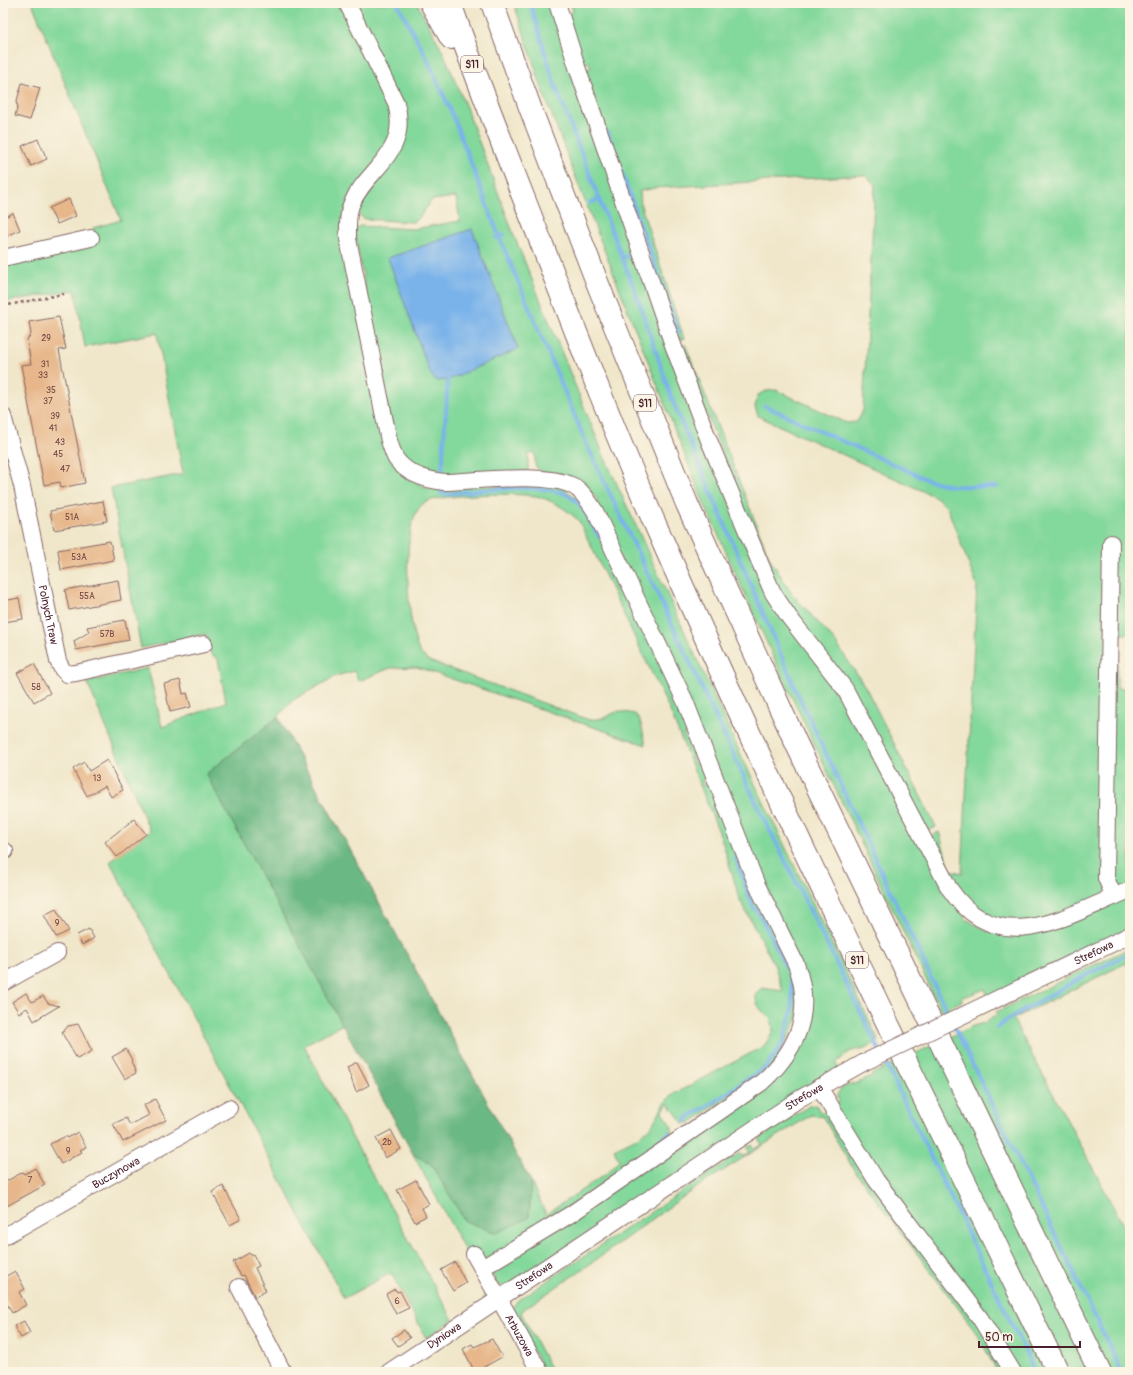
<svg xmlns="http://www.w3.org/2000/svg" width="1133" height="1375" viewBox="0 0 1133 1375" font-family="Pangolin,sans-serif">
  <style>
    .green { fill: #83d89b; stroke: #667c63 }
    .forest { fill: #6ab883; stroke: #5a6c57 }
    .water { fill: #7ab3ea; stroke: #62698a }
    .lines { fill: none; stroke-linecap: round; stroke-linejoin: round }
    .stream { stroke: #7ab3ea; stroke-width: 4 }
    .building { fill: #e7b78b }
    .minor-casing { stroke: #846563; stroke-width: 18 }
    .highway-casing { stroke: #846563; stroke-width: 24 }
    .path { stroke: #846563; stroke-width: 2.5; stroke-dasharray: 3 3; stroke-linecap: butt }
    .minor { stroke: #fff; stroke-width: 16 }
    .highway { stroke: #fff; stroke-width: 22 }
    .minor-bridge-casing { stroke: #846563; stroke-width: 18; stroke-linecap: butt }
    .minor-bridge { stroke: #fff; stroke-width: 16 }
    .labels { text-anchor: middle; stroke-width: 3; stroke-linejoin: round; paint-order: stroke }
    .number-label { font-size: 9px; fill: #714543 }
    .shield { fill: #fcf5e5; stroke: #7f5f63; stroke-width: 1 }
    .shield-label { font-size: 10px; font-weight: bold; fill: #4a1f2b }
    .street-label { font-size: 11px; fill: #4a1f2b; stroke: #fcf5e5 }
  </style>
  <rect width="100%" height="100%" fill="#fcf5e5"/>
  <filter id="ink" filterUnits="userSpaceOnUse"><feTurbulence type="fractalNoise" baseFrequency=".025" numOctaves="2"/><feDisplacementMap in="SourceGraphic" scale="8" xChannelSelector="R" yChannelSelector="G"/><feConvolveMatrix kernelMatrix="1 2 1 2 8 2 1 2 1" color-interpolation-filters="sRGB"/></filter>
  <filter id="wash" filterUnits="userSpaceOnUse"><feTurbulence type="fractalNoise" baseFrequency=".012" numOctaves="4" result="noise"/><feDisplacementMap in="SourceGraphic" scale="16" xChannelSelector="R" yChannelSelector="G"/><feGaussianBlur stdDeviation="0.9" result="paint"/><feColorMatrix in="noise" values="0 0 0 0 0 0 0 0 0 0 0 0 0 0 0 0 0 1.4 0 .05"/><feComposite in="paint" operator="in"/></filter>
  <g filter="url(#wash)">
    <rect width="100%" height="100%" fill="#f0e7cb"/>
    <!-- green -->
    <path class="green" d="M32,3H342L392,106V135L342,217L405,477L430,489L436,487L557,485L582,501L683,704L689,732L684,734L686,740L693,738L698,753L692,757L695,763L702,764L708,778L702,781L704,786L709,784L793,966L798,1017L775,1065L690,1123H683L668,1103L662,1112L672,1127L671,1137L624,1173L618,1170L613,1175L612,1181L529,1230V1233L493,1257L490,1296L483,1301L486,1289L413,1154L431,1164L465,1221L529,1218L531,1182L546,1214L606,1174L619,1160L614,1149C626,1143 642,1137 651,1126C659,1115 662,1104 672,1095L764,1046L773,1032L772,1021C764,1013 754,1005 756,993L762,988L783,991L774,964L740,900L721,837L670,711L579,521C568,510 555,502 540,497C522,492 443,494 426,502C423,503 421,506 419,508C401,529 407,626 419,651C421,655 426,658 429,661L589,720L604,718L618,711L635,714L640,720L646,745L417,667L390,668L359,681L354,671L336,676L293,700L278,717L206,774L343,1024L304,1045L353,1139L453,1320L426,1338L391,1273L344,1298L110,862L150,831L87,682L148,668L162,727L226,702L218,659L211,654L206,634L141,648L111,488L183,474L157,333L85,347L75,290L3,302V264L96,243L93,228L121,220Z
      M350,3H417L444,54L466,107L515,238L604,456L740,753L879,1041L859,1051L858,1049L849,1052L836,1063L839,1070L505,1287L496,1284L492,1269L752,1094L806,1020L775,914L598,507L597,499L591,492L539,470L535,465V453L528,454V471L445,478L414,468L395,447L354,229L360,226L413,229L460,221L456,197L432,200L419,218L413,222L365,219L359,215L358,206L404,135Z
      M514,3H552L734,515L829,673L966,919L987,931L1017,936L1130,894V928L988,997L985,989L961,998L962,1001L941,1011L781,674L702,499L572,168L542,89Z
      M561,3H1130V634H1118L1117,688L1130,689V887L1108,892L1039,922L1004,923L965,902L931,836L939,832L950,870L962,873L977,586L947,507L936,497L758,416L755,407L758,395L766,391L776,390L847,423L857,422L863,410L875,184L864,175L655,188L640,191L641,206L684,339H679L584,71L591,67L589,62L582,64L567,16L573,11L571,4Z
      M685,344L770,559L792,594L834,640L866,688L936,827L926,831L777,591L681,349Z
      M1130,948V961L1013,1019L1130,1238V1372H997L977,1333L854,1170L823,1117L811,1115L694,1189L593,1262L524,1309L521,1313L552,1372H545L509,1309L513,1307L517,1301L740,1153L743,1157L750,1152L747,1148L752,1145L755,1149L762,1145L759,1139L809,1106L816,1105L821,1113L839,1102L837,1095L841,1088L863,1081L873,1076L872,1074L973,1026L984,1023L997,1015L996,1012Z"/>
    <!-- forest -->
    <path class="forest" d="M278,717L531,1182L529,1218L496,1233L465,1221L431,1164L413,1154L206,774Z"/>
    <!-- water -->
    <path class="water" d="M472,229L518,348L514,351L448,380L436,381L430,373L388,258Z"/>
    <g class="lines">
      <!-- stream -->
      <path class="stream" d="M397,3L426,56L452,114L499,236L504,235
        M530,3L555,85L637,296L673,402L707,483L797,692L950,1018
        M608,133L678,332
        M590,203L600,199
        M496,238L499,236L587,445L754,798L880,1051
        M622,258L633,253
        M765,406L928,480L951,486L997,487
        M442,473L448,380
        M442,490L441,493L446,494C474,491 548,481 571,497C584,507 591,523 599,537
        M953,1024L1122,1372
        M997,1028L1007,1020L1084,976L1130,953
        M883,1058L1035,1372
        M686,1121L688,1117L711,1104L766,1067L783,1043L792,1010V985L789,973L760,915L753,907L736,859L737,852
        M651,1150L661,1139L669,1133"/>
    </g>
    <g id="blocks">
      <!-- building -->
      <path class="building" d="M22,83L40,88L30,120L15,116L18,105L16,104Z
        M38,139L47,159L31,166L22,146Z
        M69,199L76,216L57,224L49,208Z
        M13,213L20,230L3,237V218Z
        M59,317L66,349L59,350L85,483L61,488L60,482L44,485L21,365L31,364L27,340L31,334L29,322Z
        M103,501L107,521L54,530L50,511Z
        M110,541L114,560L61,570L58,550Z
        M118,580L121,600L69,610L65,590Z
        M19,598L23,619L3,622V601Z
        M125,620L129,640L76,650L74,641L89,632L87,627Z
        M34,664L50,693L34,702L17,673Z
        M180,680L183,694L187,693L191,707L170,712L164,684Z
        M107,760L123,790L111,797L105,786L87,796L73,769L84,762L89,771Z
        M134,819L146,834L117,857L105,842Z
        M56,909L69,931L56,937L44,915Z
        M89,929L94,938L82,945L77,935Z
        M26,993L32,1002L43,996L48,1003L59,1006L34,1021L27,1008L19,1013L12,1002Z
        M78,1024L92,1051L77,1059L62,1033L68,1026Z
        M126,1049L132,1060L131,1061L136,1073L125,1079L112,1057Z
        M357,1062L369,1085L356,1092L347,1067Z
        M155,1099L166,1120L123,1142L113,1124L126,1118L130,1125L149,1115L144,1105Z
        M391,1130L401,1149L385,1158L376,1138Z
        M78,1132L86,1147L80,1150L82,1152L61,1164L50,1144L66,1136L67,1138Z
        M35,1168L45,1185L3,1208V1183L23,1172L25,1174Z
        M416,1180L429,1204L422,1208L426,1216L415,1222L397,1190Z
        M223,1186L241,1219L230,1225L212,1192Z
        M249,1253L251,1255L253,1254L259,1266L255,1268L266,1291L255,1297L244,1275L241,1276L233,1262Z
        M455,1262L466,1283L453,1291L441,1270Z
        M15,1271L25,1289L19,1292L26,1305L12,1313L3,1296V1278Z
        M395,1289L397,1292L400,1291L409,1308L396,1314L386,1294Z
        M24,1321L30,1333L21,1338L14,1326Z
        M404,1330L410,1338L398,1346L392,1338Z
        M492,1339L502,1357L475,1372L463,1349L472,1344L474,1347Z"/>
    </g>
  </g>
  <g filter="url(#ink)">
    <use href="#blocks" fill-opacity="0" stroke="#846563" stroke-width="1"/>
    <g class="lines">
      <defs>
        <g id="minor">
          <path d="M347,3L396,103C410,155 367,167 351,205C347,216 348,228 348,239L389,441C391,446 393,454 396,459C407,474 427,480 444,482C474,481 548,472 573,486C583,491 589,502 595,511L685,701L756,883L796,964C814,1012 798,1050 761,1083L571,1214L482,1268"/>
          <path d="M557,3L577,67L673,345L708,438L763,570L773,593L789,617L845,689L949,888C999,962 1067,915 1130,890"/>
          <path d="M3,258L91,238"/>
          <path id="s1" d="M3,416L22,486L58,661L62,669L67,674L76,673L204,644"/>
          <path d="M1111,543L1106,878L1114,897"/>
          <path d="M3,852L5,851"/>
          <path d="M3,983L57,953"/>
          <path id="s2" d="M970,1012L1130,935"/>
          <path d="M819,1087L876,1180L980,1318L1013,1372"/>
          <path id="s3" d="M3,1237L229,1108"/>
          <path id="s4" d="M474,1254L540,1372"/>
          <path d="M239,1287L283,1372"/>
          <path id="s5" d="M389,1372L799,1099L863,1063"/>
        </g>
        <path id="highway" d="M431,3L451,38
          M450,3C478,84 510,163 541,242C580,343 619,444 663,542C786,823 924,1097 1058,1372
          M492,3L531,110L597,282L687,504L797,745L1100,1372"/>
      </defs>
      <!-- minor casing -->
      <use href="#minor" class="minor-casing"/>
      <!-- highway casing -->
      <use href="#highway" class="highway-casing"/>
      <!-- path -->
      <path class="path" d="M3,306L64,294"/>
      <!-- minor -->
      <use href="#minor" class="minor"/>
      <!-- highway -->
      <use href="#highway" class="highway"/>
      <defs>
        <path id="minor-bridge" d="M863,1063L970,1012"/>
      </defs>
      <!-- minor-bridge casing -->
      <use href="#minor-bridge" class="minor-bridge-casing"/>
      <!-- minor-bridge -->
      <use href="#minor-bridge" class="minor-bridge"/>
    </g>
  </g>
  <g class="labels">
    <!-- number labels -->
    <g class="number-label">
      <text x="46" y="341">29</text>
      <text x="45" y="367">31</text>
      <text x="43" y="378">33</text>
      <text x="51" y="393">35</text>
      <text x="48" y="404">37</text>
      <text x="55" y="419">39</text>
      <text x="53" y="431">41</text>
      <text x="60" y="445">43</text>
      <text x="58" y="457">45</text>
      <text x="65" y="472">47</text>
      <text x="72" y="520">51A</text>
      <text x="79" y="560">53A</text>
      <text x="87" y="599">55A</text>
      <text x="107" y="637">57B</text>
      <text x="36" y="690">58</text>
      <text x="97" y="781">13</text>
      <text x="57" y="926">9</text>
      <text x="387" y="1145">2b</text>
      <text x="68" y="1154">9</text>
      <text x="30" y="1183">7</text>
      <text x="397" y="1304">6</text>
    </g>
    <!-- shield labels -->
    <g class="shield">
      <rect x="461" y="56" width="22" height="16" rx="3"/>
      <rect x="634" y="395" width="22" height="16" rx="3"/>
      <rect x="846" y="952" width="22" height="16" rx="3"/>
    </g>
    <g class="shield-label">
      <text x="472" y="68">S11</text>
      <text x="645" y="407">S11</text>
      <text x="857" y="964">S11</text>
    </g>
    <!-- street labels -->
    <g class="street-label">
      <text dy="4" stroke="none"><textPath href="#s1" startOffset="204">Polnych Traw</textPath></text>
      <text dy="4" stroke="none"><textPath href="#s2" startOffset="137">Strefowa</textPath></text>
      <text dy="4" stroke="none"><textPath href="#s5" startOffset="498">Strefowa</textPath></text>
      <text dy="4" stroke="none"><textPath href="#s3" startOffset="130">Buczynowa</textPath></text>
      <text dy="4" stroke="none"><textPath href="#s5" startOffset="174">Strefowa</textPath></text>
      <text dy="4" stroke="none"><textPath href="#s4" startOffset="93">Arbuzowa</textPath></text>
      <text dy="4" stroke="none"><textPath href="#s5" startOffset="66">Dyniowa</textPath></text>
    </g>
  </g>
  <!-- margin -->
  <rect width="1133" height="1375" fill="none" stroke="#fcf5e5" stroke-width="16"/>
  <!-- scale -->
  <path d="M979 1341v6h101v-6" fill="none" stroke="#4a1f2b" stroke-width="2"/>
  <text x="985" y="1341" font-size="12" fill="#4a1f2b" stroke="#fcf5e5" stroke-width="3" paint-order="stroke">50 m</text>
</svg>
